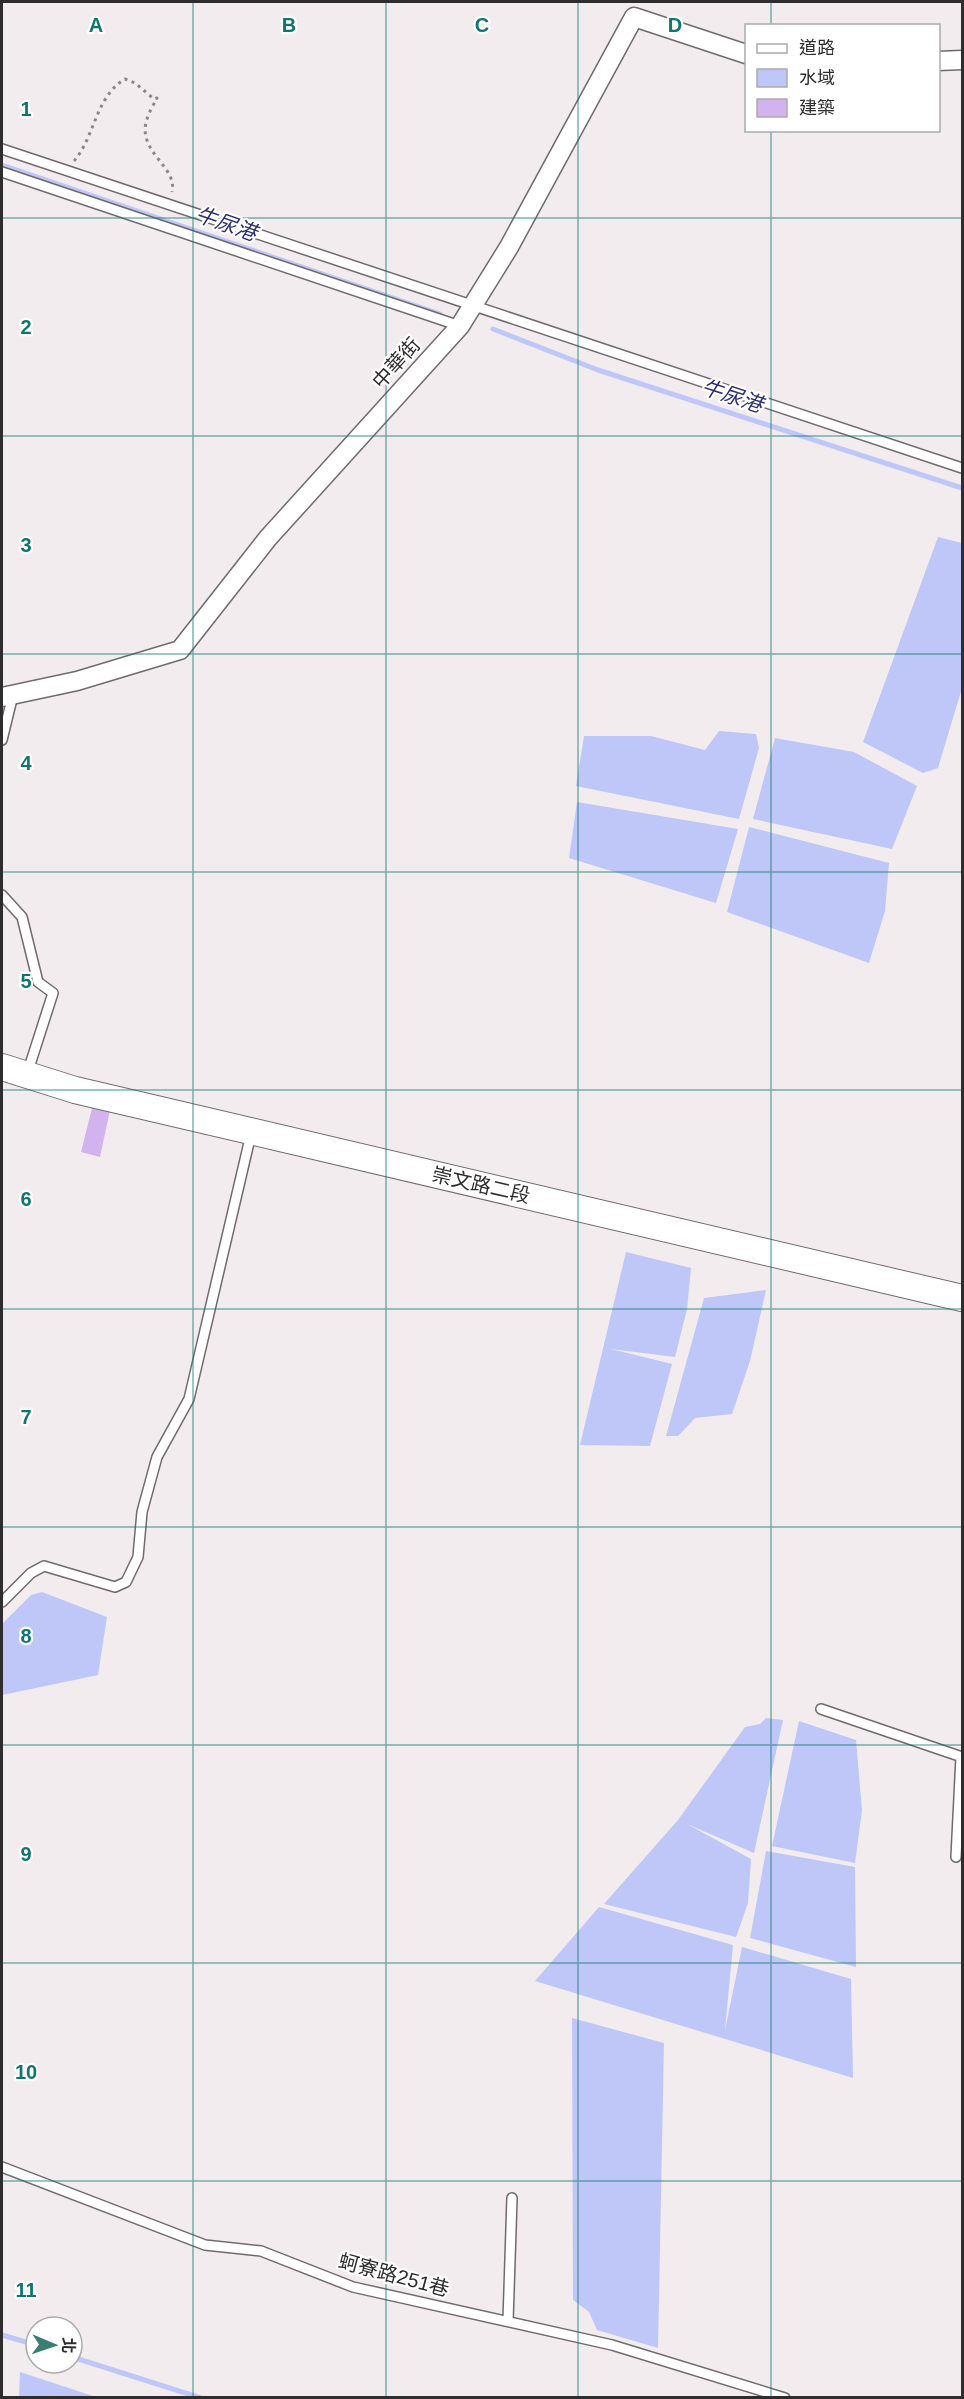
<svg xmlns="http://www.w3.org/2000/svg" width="964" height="2399" viewBox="0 0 964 2399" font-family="Helvetica,'Noto Sans TC',sans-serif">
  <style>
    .water { fill: #bec7f8 }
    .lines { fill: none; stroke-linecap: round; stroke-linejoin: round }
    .stream { stroke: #bec7f8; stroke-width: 5 }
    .building { fill: #d2b3ed }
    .lane-casing { stroke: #706a6e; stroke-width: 12 }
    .street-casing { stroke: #706a6e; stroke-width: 21 }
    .secondary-casing { stroke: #706a6e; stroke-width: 28 }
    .path { stroke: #8b8789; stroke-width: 3; stroke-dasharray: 3 4.5; stroke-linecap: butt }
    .lane { stroke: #fff; stroke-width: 9 }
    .street { stroke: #fff; stroke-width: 18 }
    .secondary { stroke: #fff; stroke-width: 26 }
    .grid { fill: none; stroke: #0f766e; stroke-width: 1.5; stroke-opacity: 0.55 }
    .labels { text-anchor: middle; stroke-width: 4.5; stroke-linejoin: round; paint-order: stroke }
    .street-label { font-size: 20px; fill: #2e2c2d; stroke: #fff }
    .water-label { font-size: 21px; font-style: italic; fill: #2c2f74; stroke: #fff }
    .grid-label { font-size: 20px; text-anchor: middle; font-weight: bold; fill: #0f766e; stroke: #fff; stroke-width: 4.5; stroke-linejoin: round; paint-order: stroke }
  </style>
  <rect width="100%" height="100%" fill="#f2ecef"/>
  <!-- water -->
  <path class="water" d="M938,537L962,543V688L938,768L923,773L863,742Z
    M719,731L756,734L759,748L739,819L576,786L584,736H651L705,750Z
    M775,738L854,752L917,786L892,849L753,819Z
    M577,802L738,829L716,903L569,858Z
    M749,827L889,863L885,911L869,963L727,912Z
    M626,1252L691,1268L687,1309L675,1357L611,1349L672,1364L650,1446L580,1445Z
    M766,1290L750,1361L732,1414L695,1418L678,1436H666L704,1298Z
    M42,1592L107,1617L98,1675L2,1695V1624L31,1595Z
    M766,1718L783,1720L754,1853L687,1824L751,1859L748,1903L736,1937L604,1904L678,1820L745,1727L760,1724Z
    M799,1721L856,1740L862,1810L855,1863L772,1846Z
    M766,1851L855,1867L856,1967L750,1938Z
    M599,1907L733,1945L725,2030L742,1947L851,1979L853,2078L535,1981Z
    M572,2018L664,2043L658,2348L597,2330L589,2312L573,2300Z
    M20,2372L96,2397H19Z"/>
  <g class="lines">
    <!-- stream -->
    <path class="stream" d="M2,165L440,314
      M493,329L598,370L962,488
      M2,2335L36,2345
      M72,2357L201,2398"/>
  </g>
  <!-- building -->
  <path class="building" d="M93,1104L110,1110L100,1157L81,1152Z"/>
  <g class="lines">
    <defs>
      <path id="lane" d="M2,149L962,468
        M2,172L460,326
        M2,740L13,695
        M2,895L22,917L38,982L53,993L27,1074
        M2,1602L31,1573L44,1566L115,1587L126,1582L138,1557L142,1512L157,1457L189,1399L251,1134
        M821,1709L962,1757
        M956,1857L961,1757
        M2,2167L205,2245L261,2251L353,2287L612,2345L785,2398
        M508,2321L512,2198"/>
      <path id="street" d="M938,61L962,60
        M2,697L77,681L180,650L268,538L460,326L509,247L634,17L746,54"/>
      <path id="secondary" d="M2,1067L75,1090L962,1298"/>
    </defs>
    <!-- lane casing -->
    <use href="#lane" class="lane-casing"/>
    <!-- street casing -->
    <use href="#street" class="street-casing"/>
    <!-- secondary casing -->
    <use href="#secondary" class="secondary-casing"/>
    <!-- path -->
    <path class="path" d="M74,161C95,137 95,97 125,79L135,83L154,99L157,98C154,104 149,112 147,119C136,152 178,166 172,192"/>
    <!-- lane -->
    <use href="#lane" class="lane"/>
    <!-- street -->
    <use href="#street" class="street"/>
    <!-- secondary -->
    <use href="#secondary" class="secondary"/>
  </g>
  <!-- grid -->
  <path class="grid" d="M193,2V2398M386,2V2398M578,2V2398M771,2V26M771,130V2398M2,218H962M2,436H962M2,654H962M2,872H962M2,1090H962M2,1309H962M2,1527H962M2,1745H962M2,1963H962M2,2181H962"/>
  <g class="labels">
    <!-- street labels -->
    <g class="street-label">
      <text transform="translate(396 363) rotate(-48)" y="7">中華街</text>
      <text transform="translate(481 1185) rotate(13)" y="7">崇文路二段</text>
      <text transform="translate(394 2275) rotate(15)" y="7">蚵寮路251巷</text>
    </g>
    <!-- water labels -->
    <g class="water-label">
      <text transform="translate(226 224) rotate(19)" y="7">牛尿港</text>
      <text transform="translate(732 396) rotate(18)" y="7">牛尿港</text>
    </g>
  </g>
  <g class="grid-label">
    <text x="96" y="32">A</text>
    <text x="289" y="32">B</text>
    <text x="482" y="32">C</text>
    <text x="675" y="32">D</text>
    <text x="26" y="116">1</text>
    <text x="26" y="334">2</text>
    <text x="26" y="552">3</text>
    <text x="26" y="770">4</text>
    <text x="26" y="988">5</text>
    <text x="26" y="1206">6</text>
    <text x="26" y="1424">7</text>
    <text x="26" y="1643">8</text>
    <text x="26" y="1861">9</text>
    <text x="26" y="2079">10</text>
    <text x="26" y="2297">11</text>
  </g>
  <!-- border -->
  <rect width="964" height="2399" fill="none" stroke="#2e2c2d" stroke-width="6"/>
  <!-- legend -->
  <rect x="745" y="24" width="195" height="108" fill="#ffffff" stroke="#ababab" stroke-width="1.5"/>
  <rect x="757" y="44" width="30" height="9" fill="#ffffff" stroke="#ababab" stroke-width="1.5"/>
  <text x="799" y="54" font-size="18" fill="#2e2c2d">道路</text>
  <rect x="757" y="69" width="30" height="18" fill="#bec7f8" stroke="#ababab" stroke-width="1.5"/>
  <text x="799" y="84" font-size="18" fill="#2e2c2d">水域</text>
  <rect x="757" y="99" width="30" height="18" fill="#d2b3ed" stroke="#ababab" stroke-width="1.5"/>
  <text x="799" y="114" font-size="18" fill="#2e2c2d">建築</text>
  <!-- north arrow -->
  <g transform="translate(54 2345) rotate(92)"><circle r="28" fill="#ffffff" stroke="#ababab" stroke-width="1.5"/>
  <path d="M0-4.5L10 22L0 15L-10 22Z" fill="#3a7e72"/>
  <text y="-9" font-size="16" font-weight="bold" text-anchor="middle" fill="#2e2c2d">北</text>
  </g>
</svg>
